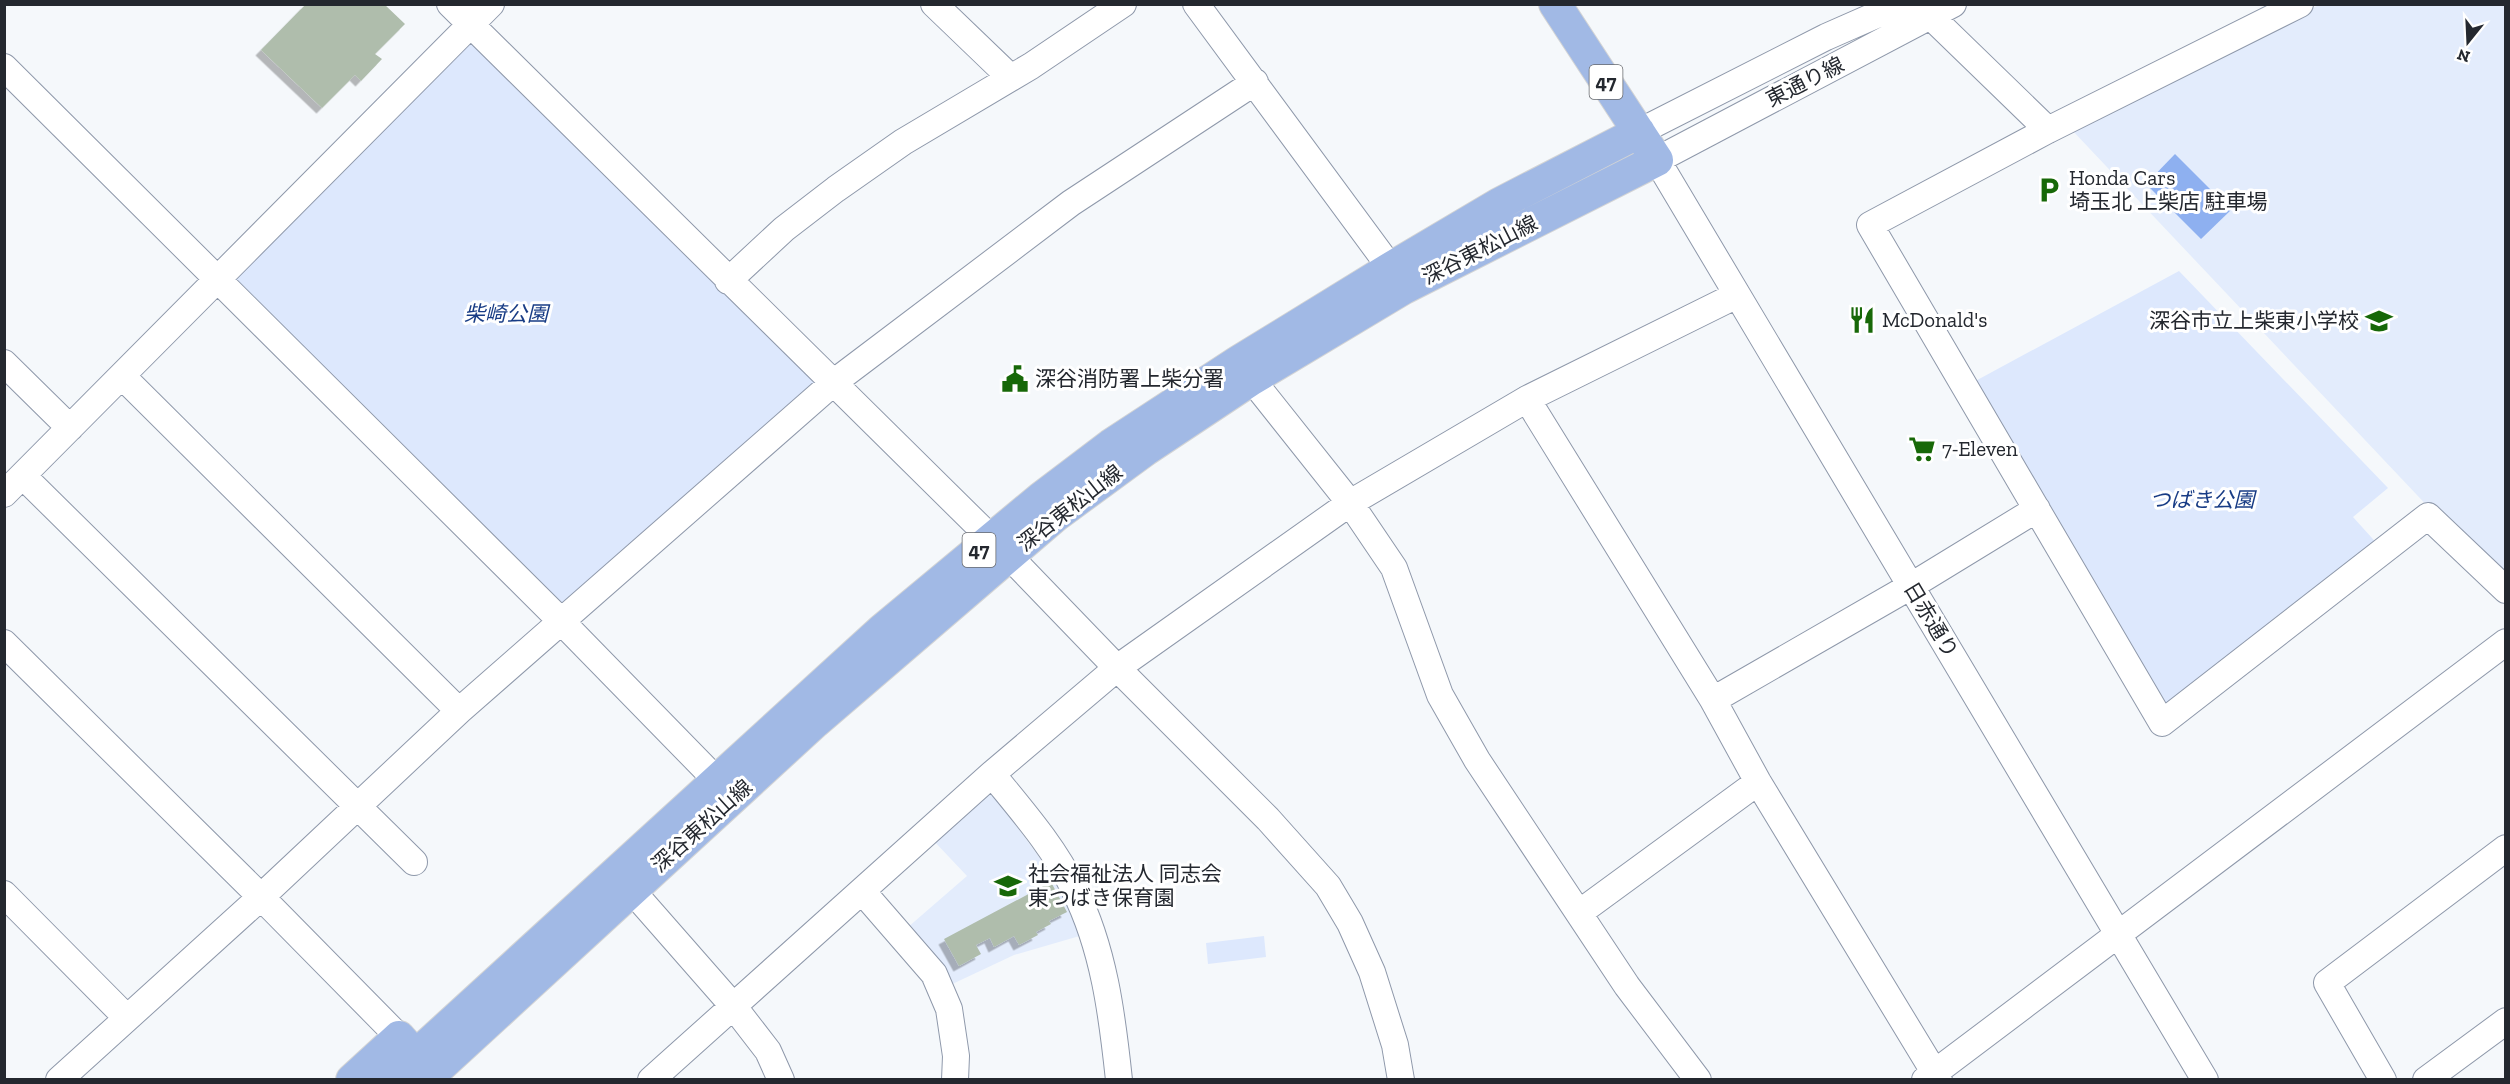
<svg xmlns="http://www.w3.org/2000/svg" width="2510" height="1084" viewBox="0 0 2510 1084" font-family="'Zilla Slab','Noto Sans JP',serif">
  <style>
    .built { fill: #e3ecfc }
    .green { fill: #dde8fd }
    .water { fill: #8eb0f0 }
    .building { fill: #afbdac; filter: url(#shadow) }
    .lines { fill: none; stroke-linecap: round; stroke-linejoin: round }
    .minor-casing { stroke: #8e98aa; stroke-width: 28 }
    .major-casing { stroke: #d3d4d5; stroke-width: 34 }
    .minor { stroke: #fff; stroke-width: 26 }
    .major { stroke: #a1b9e5; stroke-width: 32 }
    .labels { text-anchor: middle; stroke-width: 6; stroke-linejoin: round; paint-order: stroke }
    .shield { fill: #fff; stroke: #66686d; stroke-width: 1.5 }
    .shield-label { font-size: 20px; font-weight: bold; fill: #24282f }
    .street-label { font-size: 21px; fill: #24282f; stroke: #fff }
    .poi-label { font-size: 21px; fill: #24282f; stroke: #fff; text-anchor: start }
    .park-label { font-size: 21px; font-style: italic; fill: #183c85; stroke: #fff }
  </style>
  <defs>
    <filter id="shadow"><feDropShadow dx="-5.5" dy="5.5" stdDeviation="0" flood-color="#0004"/></filter>
  </defs>
  <rect width="100%" height="100%" fill="#f5f8fb"/>
  <!-- built -->
  <path class="built" d="M2319,5H2505V570L2434,513L2071,129Z
    M984,792H992L1067,896L1083,935L1014,955L946,987L907,928L967,876L932,839Z"/>
  <!-- green -->
  <path class="green" d="M470,25L833,383L560,620L217,280Z
    M2179,271L2388,488L2353,517L2381,548L2164,717L1968,385Z
    M1264,936L1266,957L1208,964L1206,943Z"/>
  <!-- water -->
  <path class="water" d="M2175,154L2231,210L2201,239L2146,184Z"/>
  <!-- building -->
  <path class="building" d="M306,4H384L405,24L375,54L382,59L361,81L355,75L322,108L261,50Z
    M1051,882L1067,912L1049,921L1051,924L1036,932L1038,935L1019,945L1014,936L994,947L990,938L976,945L981,954L959,966L944,939Z"/>
  <g class="lines">
    <defs>
      <path id="minor" d="M450,4L1009,556L1117,668L1268,819L1328,886L1350,923L1372,972L1395,1045L1401,1080
        M934,4L1010,77
        M1196,4L1401,282
        M1953,4L1657,160L2205,1080
        M2300,4L2048,130L1870,225L2162,723L2428,516L2506,590
        M1919,5L2048,130
        M4,67L560,620L729,793
        M1639,132L1826,37L1901,4
        M728,281L784,229L836,189L903,142L1031,66L1123,4
        M4,363L70,428
        M1241,366L1350,503L1394,568L1440,695L1477,760L1627,986L1698,1080
        M122,376L459,711
        M1527,399L1713,700L1758,782L1939,1080
        M23,476L414,862
        M4,494L491,4
        M4,643L261,897L399,1037
        M1713,700L1911,586L2037,509
        M992,774C1022,811 1054,847 1074,889C1104,949 1112,1014 1119,1080
        M620,877L734,1007L768,1051L781,1080
        M862,891L934,974L949,1009L956,1056L955,1080
        M4,894L126,1017
        M1579,913L1758,782
        M59,1080L261,897L459,711L833,383L1071,203L1255,82
        M651,1080L992,774L1117,668L1350,503L1527,399L1737,295
        M1925,1080L2506,642
        M2383,1080L2327,983L2506,848
        M2426,1080L2506,1021"/>
      <path id="major" d="M352,1080L399,1037L415,1055
        M389,1080L882,630L1041,498L1111,445L1238,362L1391,268L1499,204L1639,132
        M425,1080L815,722L1055,516L1145,450L1252,379L1404,288L1657,160L1555,4"/>
    </defs>
    <!-- minor casing -->
    <use href="#minor" class="minor-casing"/>
    <!-- major casing -->
    <use href="#major" class="major-casing"/>
    <!-- minor -->
    <use href="#minor" class="minor"/>
    <!-- major -->
    <use href="#major" class="major"/>
  </g>
  <!-- icons -->
  <defs>
    <symbol id="parking-bare" viewBox="-9 -9 18 18"><path d="M-3.5-5.5H1a3.5 3.5 0 0 1 0 7H-1V5.5H-3.5ZM-1-3.4V-.6H.8a1.4 1.4 0 0 0 0-2.8Z" fill="#176808" stroke="#fff" stroke-width="2.5" paint-order="stroke"/></symbol>
    <symbol id="restaurant-bare" viewBox="-9 -9 18 18"><path d="M-5-6h1v4h1v-4h1v4h1v-4h1v5L-1.5 .5V6h-2V.5L-5-1ZM5-6V6H3V1.5H1.5Q1.5-4 5-6Z" fill="#176808" stroke="#fff" stroke-width="2.5" paint-order="stroke"/></symbol>
    <symbol id="school-bare" viewBox="-9 -9 18 18"><path d="M0-5L7-2L0 1L-7-2ZM-4 1L0 2.5L4 1V4Q0 6-4 4Z" fill="#176808" stroke="#fff" stroke-width="2.5" paint-order="stroke"/></symbol>
    <symbol id="civic-bare" viewBox="-9 -9 18 18"><path d="M-.6-6.5H3V-4.5H.6V-3L4-1V1h2V6H-6V1h2V-1L-.6-3ZM-1.2 2.5V6h2.4V2.5Z" fill="#176808" stroke="#fff" stroke-width="2.5" paint-order="stroke"/></symbol>
    <symbol id="supermarket-bare" viewBox="-9 -9 18 18"><path d="M-6-5.5h2.5l.6 2H6L4.5 2H-2.5L-4.4-4H-6ZM-1.5 3.2a1.3 1.3 0 1 0 .1 0ZM3 3.2a1.3 1.3 0 1 0 .1 0Z" fill="#176808" stroke="#fff" stroke-width="2.5" paint-order="stroke"/></symbol>
  </defs>
  <g fill-rule="evenodd">
    <use href="#parking-bare" x="2030" y="171" width="38" height="38"/>
    <use href="#restaurant-bare" x="1843" y="301" width="38" height="38"/>
    <use href="#school-bare" x="2360" y="302" width="38" height="38"/>
    <use href="#civic-bare" x="996" y="360" width="38" height="38"/>
    <use href="#supermarket-bare" x="1903" y="430" width="38" height="38"/>
    <use href="#school-bare" x="989" y="867" width="38" height="38"/>
  </g>
  <g class="labels">
    <!-- shield labels -->
    <g class="shield">
      <rect x="1589.5" y="65" width="33" height="34" rx="4.5"/>
      <rect x="962.5" y="533" width="33" height="34" rx="4.5"/>
    </g>
    <g class="shield-label">
      <text x="1606" y="89">47</text>
      <text x="979" y="557">47</text>
    </g>
    <!-- street labels -->
    <g class="street-label">
      <text transform="translate(1805 82) rotate(-27)" y="7">東通り線</text>
      <text transform="translate(1480 250) rotate(-27)" y="7">深谷東松山線</text>
      <text transform="translate(1070 508) rotate(-38)" y="7">深谷東松山線</text>
      <text transform="translate(1931 620) rotate(59)" y="7">日赤通り</text>
      <text transform="translate(702 826) rotate(-42)" y="7">深谷東松山線</text>
    </g>
    <!-- poi labels -->
    <g class="poi-label">
      <text x="2069" y="185">Honda Cars<tspan x="2069" dy="24">埼玉北 上柴店 駐車場</tspan></text>
      <text x="1882" y="327">McDonald's</text>
      <text x="2359" y="328" text-anchor="end">深谷市立上柴東小学校</text>
      <text x="1035" y="386">深谷消防署上柴分署</text>
      <text x="1942" y="456">7-Eleven</text>
      <text x="1028" y="881">社会福祉法人 同志会<tspan x="1028" dy="24">東つばき保育園</tspan></text>
    </g>
    <!-- park labels -->
    <g class="park-label">
      <text x="506" y="321">柴崎公園</text>
      <text x="2202" y="507">つばき公園</text>
    </g>
  </g>
  <!-- border -->
  <rect width="2510" height="1084" fill="none" stroke="#24282f" stroke-width="12"/>
  <!-- north arrow -->
  <g transform="translate(2468 42) rotate(198)" stroke="#ffffff" stroke-width="4.5" paint-order="stroke">
  <path d="M0-4.5L10 22L0 15L-10 22Z" fill="#24282f"/>
  <text y="-9" font-size="16" font-weight="bold" text-anchor="middle" fill="#24282f">N</text>
  </g>
</svg>
